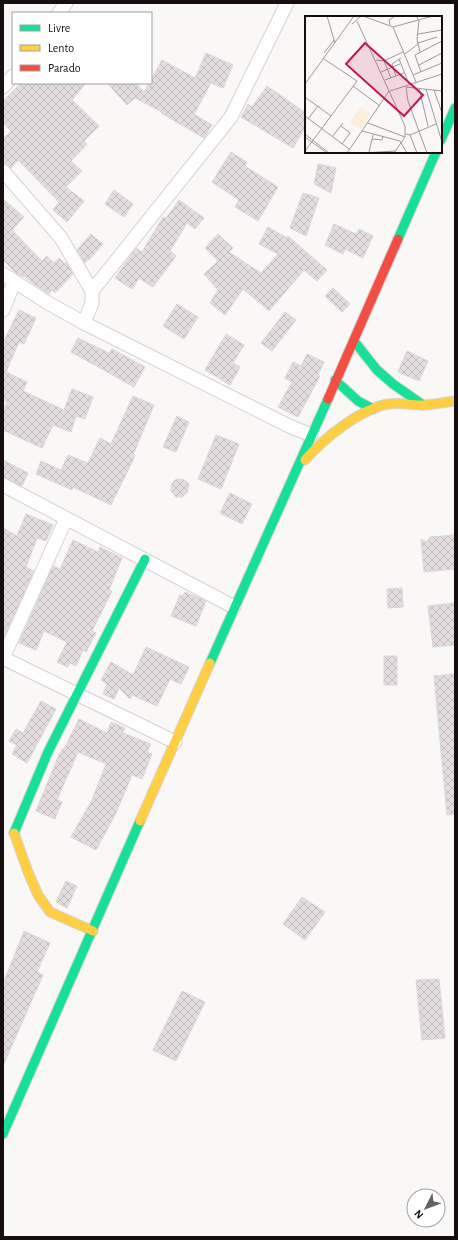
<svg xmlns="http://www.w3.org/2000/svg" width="458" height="1240" viewBox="0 0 458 1240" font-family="'Alegreya Sans',sans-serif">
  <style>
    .building { fill: url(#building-cross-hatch); stroke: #dcd6d8 }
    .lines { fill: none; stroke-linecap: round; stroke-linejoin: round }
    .street-casing { stroke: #d8d1d1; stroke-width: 15 }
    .fast-casing { stroke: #d8d1d1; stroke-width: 11 }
    .slow-casing { stroke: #d8d1d1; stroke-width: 11 }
    .jam-casing { stroke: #d8d1d1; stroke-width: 11 }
    .street { stroke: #fefefe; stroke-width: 13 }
    .fast { stroke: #16e098; stroke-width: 9 }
    .slow { stroke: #ffcf43; stroke-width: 9 }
    .jam { stroke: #f24e42; stroke-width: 9 }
    .inset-road { fill: none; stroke: #9f9a9a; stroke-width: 1 }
    .view { fill: #c2185b; fill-opacity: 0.15; stroke: #c2185b; stroke-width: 2 }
    .inset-edge { fill: none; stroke: #170f0f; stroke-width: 2 }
  </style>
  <defs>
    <pattern id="building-cross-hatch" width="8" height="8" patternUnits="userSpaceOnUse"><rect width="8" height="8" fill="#e4dde0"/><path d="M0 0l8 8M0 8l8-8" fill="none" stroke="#c3bcbf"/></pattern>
  </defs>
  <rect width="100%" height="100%" fill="#faf7f7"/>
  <!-- building -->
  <path class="building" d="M206,53L233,65L223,88L211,83L194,114L212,125L204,138L161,113L162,112L135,98L127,105L107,83H136L144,92L149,83H151V80L162,60L195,78Z
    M21,83H86L72,100L99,126L84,141L87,144L71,161L82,171L66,187L84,201L67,222L53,210L59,202L18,160L11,168L6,164L3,163V139L11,131L3,123V101Z
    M267,86L306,113V126L293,148L241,117L248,104L252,107Z
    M231,152L247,162L245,166L278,187L258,221L235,207L239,200L212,182Z
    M318,164L336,168L331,193L314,184Z
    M114,190L133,204L124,217L105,204Z
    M303,193L319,198L306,236L290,228Z
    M3,199L24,217L12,230L42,261L47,256L54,263L59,258L65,264L66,262L73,274L55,293L52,290L49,294L34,284L24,276L23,277L16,273L3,260Z
    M179,200L204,218L195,229L187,223L170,251L176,256L153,287L139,278L132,289L115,278L136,248L142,252L163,217L166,218Z
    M334,224L356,234L359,229L373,236L363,258L345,249L343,254L325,245Z
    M268,227L287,238L288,236L327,270L317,281L304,270L269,311L243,289L225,315L210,303L218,290L204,274L218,261L205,248L218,234L233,248L229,252L261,273L278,254L259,244Z
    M91,234L103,244L89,260L88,259L85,263L77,250Z
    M333,288L350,304L342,312L325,296Z
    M177,304L198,317L184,339L163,326Z
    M19,310L36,318L24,344L19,342L6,372L27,382L23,391L64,410L72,389L93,397L85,419L76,416L71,432L53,425L42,448L3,430V411L7,402L3,400V343Z
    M285,312L296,320L272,351L261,343Z
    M226,334L244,345L233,363L240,367L230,385L205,370Z
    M78,338L109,353L112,349L145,367L134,387L71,352Z
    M407,351L428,361L419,381L398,372Z
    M307,354L324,362L318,375L320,376L298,417L278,407L292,382L285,378L293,362L301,366Z
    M133,396L154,405L133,455L135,456L111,505L73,487L72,490L36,474L41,461L61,470L68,455L88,463L100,438L111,444Z
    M177,416L189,422L176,452L163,447Z
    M216,435L239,444L221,489L198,479Z
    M3,460L28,473L22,486L3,477Z
    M178,479L184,480L189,484L187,493L182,497H176L171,491V485L175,480Z
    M230,493L252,504L242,524L220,513Z
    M26,514L53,525L46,541L37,538L26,567L34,571L4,637L3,528L17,536Z
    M455,535V569L424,572L421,539L427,542L430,537Z
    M73,540L98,552L100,547L122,558L109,590L112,591L92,631L96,633L86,652L83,650L76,666L70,663L68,667L57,662L67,642L44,631L36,650L19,643L53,566L60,569Z
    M402,588L403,607L388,608L387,589Z
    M185,592L206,601L196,626L171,616L180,595L183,596Z
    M455,603V645L433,647L428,606Z
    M146,647L189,667L181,684L170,679L157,706L132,695L130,699L119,688L114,699L103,694L107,684L101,680L111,662L133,675Z
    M384,656H397V685H384Z
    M455,674V814L447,815L434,676Z
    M41,701L56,709L27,763L12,754L17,745L9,741L16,729L23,733Z
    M79,719L107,733L111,722L125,728L123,733L151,744L147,752L152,754L142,779L132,775L116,813L96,850L71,837L92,800L106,764L78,752L57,800L62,802L55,819L36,811L58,757L63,748L64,749Z
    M66,881L77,886L67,908L56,902Z
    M302,897L325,912L305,940L283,924Z
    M24,931L50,943L37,972L43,975L3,1066V984Z
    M439,979L445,1038L422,1040L416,980Z
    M182,991L205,1002L176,1061L153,1050Z"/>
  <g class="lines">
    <defs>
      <path id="street" d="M59,13L66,3
        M3,87L13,76
        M3,171L61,238L92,291V303L84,323
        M3,274L48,303L84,323L289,426L311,435
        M92,291L231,117L287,3
        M3,310L14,282
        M3,485L234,607
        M3,658L175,742
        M3,658L66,519"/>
      <path id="fast" d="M441,140L455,108
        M398,239L436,152
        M354,341L377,370L393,384L423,405
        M335,380L358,401L373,409
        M210,663L328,399
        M14,833L48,752L145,559
        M3,1134L140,821"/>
      <path id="slow" d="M305,460C323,439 360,409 388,404C399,402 410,405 422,405C433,405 444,402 455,401
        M140,821L210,663
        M14,833L28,872L38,895L50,912L93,931"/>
      <path id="jam" d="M328,399L398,239"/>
    </defs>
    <!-- street casing -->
    <use href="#street" class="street-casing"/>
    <!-- fast casing -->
    <use href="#fast" class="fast-casing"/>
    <!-- slow casing -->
    <use href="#slow" class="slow-casing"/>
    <!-- jam casing -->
    <use href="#jam" class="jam-casing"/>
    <!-- street -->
    <use href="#street" class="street"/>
    <!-- fast -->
    <use href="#fast" class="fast"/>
    <!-- slow -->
    <use href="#slow" class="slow"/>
    <!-- jam -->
    <use href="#jam" class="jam"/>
  </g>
  <!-- overview -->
  <g transform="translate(305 16)">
    <rect width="137" height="137" fill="#faf7f7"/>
    <path d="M56,91L66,98L56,113L45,106Z" fill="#fceeda"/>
    <path class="inset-road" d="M22,0L30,27M58,0L88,11L111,66M111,0L114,5L112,23L115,36M52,5L100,110V121L89,137M47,8L56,0M85,9L84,4L90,0M88,11L128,0M113,18L137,14M113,27L132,21M19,37L29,24M100,38L113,28M94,43L104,68M71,44L79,45L98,36M79,45L86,62M114,49L137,37M76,56L95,48M116,56L110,39L137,25M108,59L137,47M91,60L87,48L96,42M80,64L99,57M0,68L49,0M48,70L75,90M101,71L103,85L122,137M101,71L137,75M114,72L123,110M121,73L137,126M129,74L137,97M85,75L137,58M0,81L26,100M0,100L44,133M3,103L13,90M63,107L100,121M36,110L45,117L37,128M57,115L95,125L102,137M0,118L24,137M101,118L105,119L131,108M105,119L112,137M0,121L22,137M27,121L38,107M67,123L77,124L78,121M0,135L52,65L19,43M64,136L68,119M42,137L84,75M57,137L91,135"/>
    <path class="view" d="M60,27L118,79L99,100L41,48Z"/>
    <rect width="137" height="137" class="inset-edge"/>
  </g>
  <!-- border -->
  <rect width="458" height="1240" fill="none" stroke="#170f0f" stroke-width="8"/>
  <!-- legend -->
  <rect x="12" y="12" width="140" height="72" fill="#ffffff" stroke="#a29f9f"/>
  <rect x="20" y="25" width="20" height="6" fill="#16e098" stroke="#a29f9f"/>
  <text x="48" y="32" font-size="12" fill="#170f0f">Livre</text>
  <rect x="20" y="45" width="20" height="6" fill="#ffcf43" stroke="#a29f9f"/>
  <text x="48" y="52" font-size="12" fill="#170f0f">Lento</text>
  <rect x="20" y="65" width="20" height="6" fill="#f24e42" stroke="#a29f9f"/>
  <text x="48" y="72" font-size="12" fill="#170f0f">Parado</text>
  <!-- north arrow -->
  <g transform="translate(426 1208) rotate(228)"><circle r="19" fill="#ffffff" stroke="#a29f9f"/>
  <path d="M0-3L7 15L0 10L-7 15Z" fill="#666060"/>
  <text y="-6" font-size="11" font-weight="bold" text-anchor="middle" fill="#170f0f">N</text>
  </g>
</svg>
